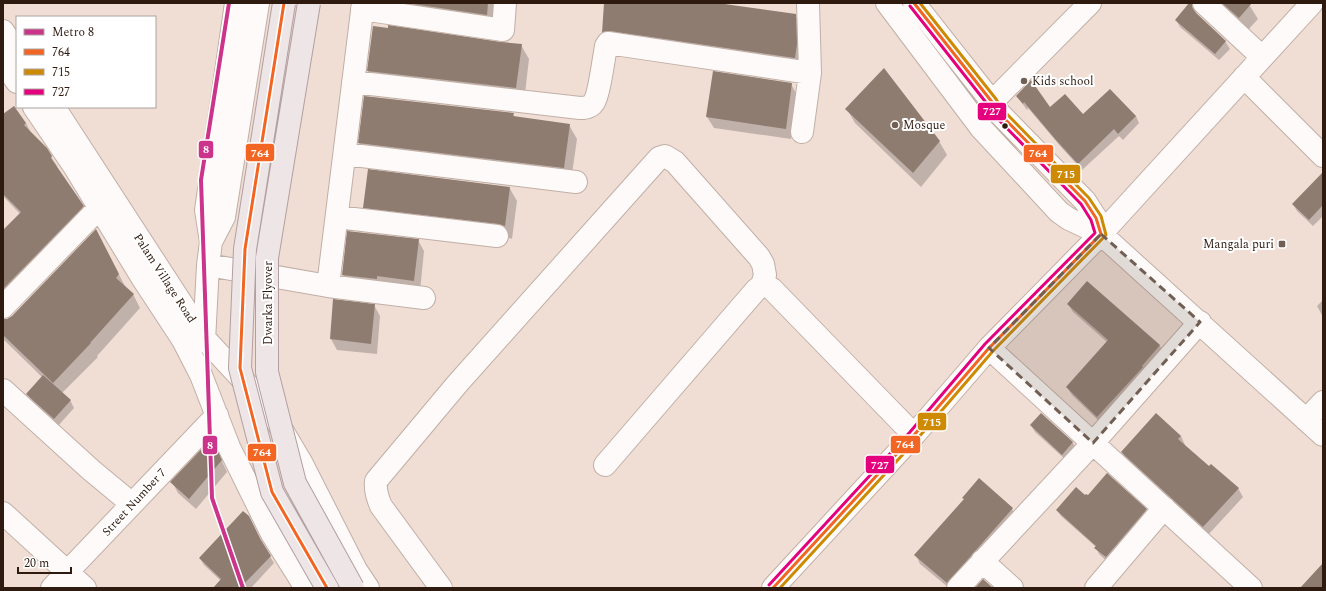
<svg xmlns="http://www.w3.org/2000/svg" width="1326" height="591" viewBox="0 0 1326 591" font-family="Spectral,serif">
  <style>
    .shadow { fill: #0003 }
    .building { fill: #8e7c71 }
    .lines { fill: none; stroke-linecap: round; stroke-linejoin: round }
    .minor-casing { stroke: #c1afa6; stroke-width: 24 }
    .minor { stroke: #fdfaf9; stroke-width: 22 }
    .major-bridge-casing { stroke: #b39fa0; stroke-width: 24; stroke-linecap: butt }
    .major-bridge { stroke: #ede5e6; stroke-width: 22 }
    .bus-1-casing { stroke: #fff; stroke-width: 6 }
    .bus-2-casing { stroke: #fff; stroke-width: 6 }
    .bus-3-casing { stroke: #fff; stroke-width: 6 }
    .bus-1 { stroke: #f26522; stroke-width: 3 }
    .bus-2 { stroke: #cf8a03; stroke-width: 3 }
    .bus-3 { stroke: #e5007d; stroke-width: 3 }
    .metro-1-casing { stroke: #fff; stroke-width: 7 }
    .metro-1 { stroke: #cc338b; stroke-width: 4 }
    .marked { fill: #725f54; fill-opacity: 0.2; stroke: #725f54; stroke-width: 3; stroke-dasharray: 8 5; stroke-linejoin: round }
    .poi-dot { fill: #725f54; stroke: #fff; stroke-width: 1.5 }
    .bus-dot { fill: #2e1a0f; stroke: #fff; stroke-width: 1.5 }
    .labels { text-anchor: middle; stroke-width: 4; stroke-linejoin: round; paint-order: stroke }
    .poi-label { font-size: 12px; fill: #2e1a0f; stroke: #fff; text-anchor: start }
    .street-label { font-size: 12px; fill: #2e1a0f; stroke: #fff }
    .line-badge { stroke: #fff; stroke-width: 1.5 }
    .badge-label { font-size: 11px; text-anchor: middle; font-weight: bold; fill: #fff }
  </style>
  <rect width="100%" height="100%" fill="#f0ded5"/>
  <!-- shadow -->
  <path class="shadow" d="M394,3H497L494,27Z
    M606,3H727V5L795,15L803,28L802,71L610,45L603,32Z
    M1190,3H1193L1196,8V14L1225,41L1230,49L1219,60L1180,27L1176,20Z
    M1206,3H1248L1258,19L1247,31Z
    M521,45L529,59L524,102L376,85L368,71Z
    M791,84L797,95L791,139L714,128L707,117Z
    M1017,96L1050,108L1082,116H1136L1139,123L1123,140L1119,136L1082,170L1061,147L1028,108L1027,110Z
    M847,109L939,141L947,155L921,187L855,123Z
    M513,114L515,117L569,125L577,139L571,181L367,157L359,143Z
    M3,116L26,123L31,133L51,157L57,166L56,167L88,216L3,304V231L20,214L3,196Z
    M1323,185V216L1313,226L1297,211L1293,204Z
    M509,187L517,201L512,239L507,237L372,221L364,207Z
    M96,230L126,288L133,294L140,308L97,356L98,357L62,393L70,400L74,408L58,426L32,401L27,394L42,377L3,339V320H6L13,316Z
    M418,240L424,251L420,291L349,286L343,275Z
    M1087,282L1160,346L1164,354L1102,424L1072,395L1067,387L1107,342L1073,312L1068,304Z
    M334,300L374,305L380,316L377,354L337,350L331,339Z
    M1323,300V317L1317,306Z
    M1041,414L1073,443L1077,450L1067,461L1035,432L1031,425Z
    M1156,414L1181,436L1185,445V446L1209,467L1238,488L1243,497L1208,535L1127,461L1122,452Z
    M212,440L227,472L196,509L178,493L172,482Z
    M1085,496L1146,510L1149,516L1109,563L1099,554L1096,547L1061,516L1057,510Z
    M963,498L1012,509L1017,518L949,588L920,564L916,555L965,500Z
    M263,545L274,563L251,588H223L221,581L204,565L200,558Z"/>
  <!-- building -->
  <path class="building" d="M407,3H488L487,15Z
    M604,3H717L796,14L797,44L795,58L610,31L602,33Z
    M1189,3H1192V7L1195,12L1226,41L1215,54L1175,20Z
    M1222,3H1252L1239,18Z
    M388,25L501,42L522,44L516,88L367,71L373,26L388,28Z
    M884,68L940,141L913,173L845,109Z
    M713,71L792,83L786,129L706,117Z
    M1031,80L1050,107L1065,94L1083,114L1110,89L1136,116L1118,134L1114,129L1078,164L1056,140L1024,102L1023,104L1016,96Z
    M364,96L514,113L513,116L570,124L564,168L358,143Z
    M14,106L26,123L24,125L47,148L52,156L51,158L84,206L3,289V230L21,212L3,194V114Z
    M368,169L510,187L505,226L498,224L363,208Z
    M1323,172V205L1309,220L1292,204Z
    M96,229L119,274L116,278L134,294L90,343H91L53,383L3,335V319H7L12,316Z
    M347,231L419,239L414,281L377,276V279L342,275Z
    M1087,281L1160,345L1142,366L1143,367L1097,417L1066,387L1108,340L1067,304Z
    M333,299L375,304L371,344L330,339Z
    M43,375L71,400L54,419L26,394Z
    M1041,413L1073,442L1062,455L1030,425Z
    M1156,413L1181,436L1178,439L1209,466L1211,464L1239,488L1203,527L1121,452Z
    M212,438L222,460L189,499L170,482Z
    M1107,473L1147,509L1106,557L1094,548L1096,546L1056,510L1076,487L1085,495L1086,494L1088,495Z
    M979,478L1013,508L947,583L914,555L964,499L962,498Z
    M243,511L249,516L261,540L271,556L240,588H213L221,579L199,558Z
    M1323,563V588H1300Z
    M983,579L993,588H975Z"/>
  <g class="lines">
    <defs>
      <path id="minor" d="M887,3L981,128L1059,212L1069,219L1101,234L1323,435
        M914,3L992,102L998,112L1085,201L1096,218L1101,234
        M1204,3L1262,57
        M362,9L503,30L505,3
        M3,31L17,52
        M3,62L17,82
        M1244,77L1323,156
        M353,82L580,108C586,108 591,107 594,102C599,95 604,57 606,46L608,43L810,73
        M992,102L1090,3
        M34,107L74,166L143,279L183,340L201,375L229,447L272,534L306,588
        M54,107L204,338L269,408L301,462L356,570L368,588
        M802,132L810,73L808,3
        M345,154L576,182
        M337,217L497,236
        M211,242L224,217L258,3
        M208,265L328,286L424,298
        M762,285H765L772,289L914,435
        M328,286L363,3
        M3,307L99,208
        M204,341L208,265L211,242L206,210L236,3
        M989,348L1251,588
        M3,390L91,470L132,504
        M1306,420L1323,402
        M3,513L85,588
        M982,561L1012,588
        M52,588L217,415
        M441,588L381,506C377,497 375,490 376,481L458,383L659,158L665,156L675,162L759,257L763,264L765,275L762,285L756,290L605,465
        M773,588L914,435L989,348L1101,234L1312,3
        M958,588L1093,443L1200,322
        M1096,588L1164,508"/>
    </defs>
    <!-- minor casing -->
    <use href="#minor" class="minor-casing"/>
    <!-- minor -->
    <use href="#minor" class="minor"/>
    <defs>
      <path id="major-bridge" d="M284,3L245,249L240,368L272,492L327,588
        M309,3L267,258V372L295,483L353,588"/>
    </defs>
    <!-- major-bridge casing -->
    <use href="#major-bridge" class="major-bridge-casing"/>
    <!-- major-bridge -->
    <use href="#major-bridge" class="major-bridge"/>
    <defs>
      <path id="bus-1" d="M284,3L245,249L240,368L272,492L327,588
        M773,588L914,435L989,348L1101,234L1096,218L1085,201L998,112L992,102L914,3"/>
      <path id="bus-2" d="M780,588L918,438L993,351L1106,235L1101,216L1089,198L1002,109L996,99L920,3"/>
      <path id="bus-3" d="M769,585L910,432L985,344L1095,233L1091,220L1081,204L994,115L988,105L910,6"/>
    </defs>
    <!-- bus-1 casing -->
    <use href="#bus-1" class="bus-1-casing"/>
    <!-- bus-2 casing -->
    <use href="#bus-2" class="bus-2-casing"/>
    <!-- bus-3 casing -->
    <use href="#bus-3" class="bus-3-casing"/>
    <!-- bus-1 -->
    <use href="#bus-1" class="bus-1"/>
    <!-- bus-2 -->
    <use href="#bus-2" class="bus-2"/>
    <!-- bus-3 -->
    <use href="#bus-3" class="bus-3"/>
    <defs>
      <path id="metro-1" d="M229,3L201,180L212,498L243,588"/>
    </defs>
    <!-- metro-1 casing -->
    <use href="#metro-1" class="metro-1-casing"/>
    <!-- metro-1 -->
    <use href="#metro-1" class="metro-1"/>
  </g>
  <!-- marked area -->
  <path class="marked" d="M1101,234L1200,322L1093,443L989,348Z"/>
  <!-- markers -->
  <g class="poi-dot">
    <circle cx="1024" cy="81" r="4"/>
    <circle cx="895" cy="125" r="4"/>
    <rect x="1278" y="240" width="8" height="8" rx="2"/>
  </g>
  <circle class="bus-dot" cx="1005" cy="126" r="3.5"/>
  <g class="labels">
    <!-- poi labels -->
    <g class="poi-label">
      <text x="1032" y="85">Kids school</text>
      <text x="903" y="129">Mosque</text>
      <text x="1274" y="248" text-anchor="end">Mangala puri</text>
    </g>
    <!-- street labels -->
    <g class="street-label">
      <text transform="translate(165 278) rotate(57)" y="4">Palam Village Road</text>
      <text transform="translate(268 303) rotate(-90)" y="4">Dwarka Flyover</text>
      <text transform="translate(134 502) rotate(-47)" y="4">Street Number 7</text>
    </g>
  </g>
  <g class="line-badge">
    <rect x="977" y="102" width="30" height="19" rx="4" fill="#e5007d"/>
    <rect x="198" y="140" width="16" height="19" rx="4" fill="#cc338b"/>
    <rect x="245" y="143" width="30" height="19" rx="4" fill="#f26522"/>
    <rect x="1023" y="144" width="31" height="19" rx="4" fill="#f26522"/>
    <rect x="1050" y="164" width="31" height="20" rx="4" fill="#cf8a03"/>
    <rect x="917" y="412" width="30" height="19" rx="4" fill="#cf8a03"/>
    <rect x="890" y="435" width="31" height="19" rx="4" fill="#f26522"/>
    <rect x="202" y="435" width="16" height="20" rx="4" fill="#cc338b"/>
    <rect x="247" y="443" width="30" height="19" rx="4" fill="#f26522"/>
    <rect x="865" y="455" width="30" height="19" rx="4" fill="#e5007d"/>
  </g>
  <g class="badge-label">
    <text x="992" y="115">727</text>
    <text x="206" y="153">8</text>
    <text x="260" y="157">764</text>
    <text x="1038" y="157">764</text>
    <text x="1066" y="178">715</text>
    <text x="932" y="426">715</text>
    <text x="905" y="448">764</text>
    <text x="210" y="449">8</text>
    <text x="262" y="456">764</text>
    <text x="880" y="469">727</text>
  </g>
  <!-- border -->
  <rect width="1326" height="591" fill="none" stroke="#2e1a0f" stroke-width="8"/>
  <!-- legend -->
  <rect x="16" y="16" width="140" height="92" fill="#ffffff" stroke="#aba39f"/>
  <rect x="24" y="29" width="20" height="6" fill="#cc338b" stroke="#aba39f"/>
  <text x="52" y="36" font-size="12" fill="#2e1a0f">Metro 8</text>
  <rect x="24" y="49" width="20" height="6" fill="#f26522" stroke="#aba39f"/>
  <text x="52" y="56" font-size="12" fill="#2e1a0f">764</text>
  <rect x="24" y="69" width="20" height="6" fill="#cf8a03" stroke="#aba39f"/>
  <text x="52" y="76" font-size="12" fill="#2e1a0f">715</text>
  <rect x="24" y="89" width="20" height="6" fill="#e5007d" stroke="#aba39f"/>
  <text x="52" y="96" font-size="12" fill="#2e1a0f">727</text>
  <!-- scale -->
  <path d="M18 567v6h53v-6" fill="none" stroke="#2e1a0f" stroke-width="2"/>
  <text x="24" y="567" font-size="12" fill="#2e1a0f" stroke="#ffffff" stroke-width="3" paint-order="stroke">20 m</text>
</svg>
